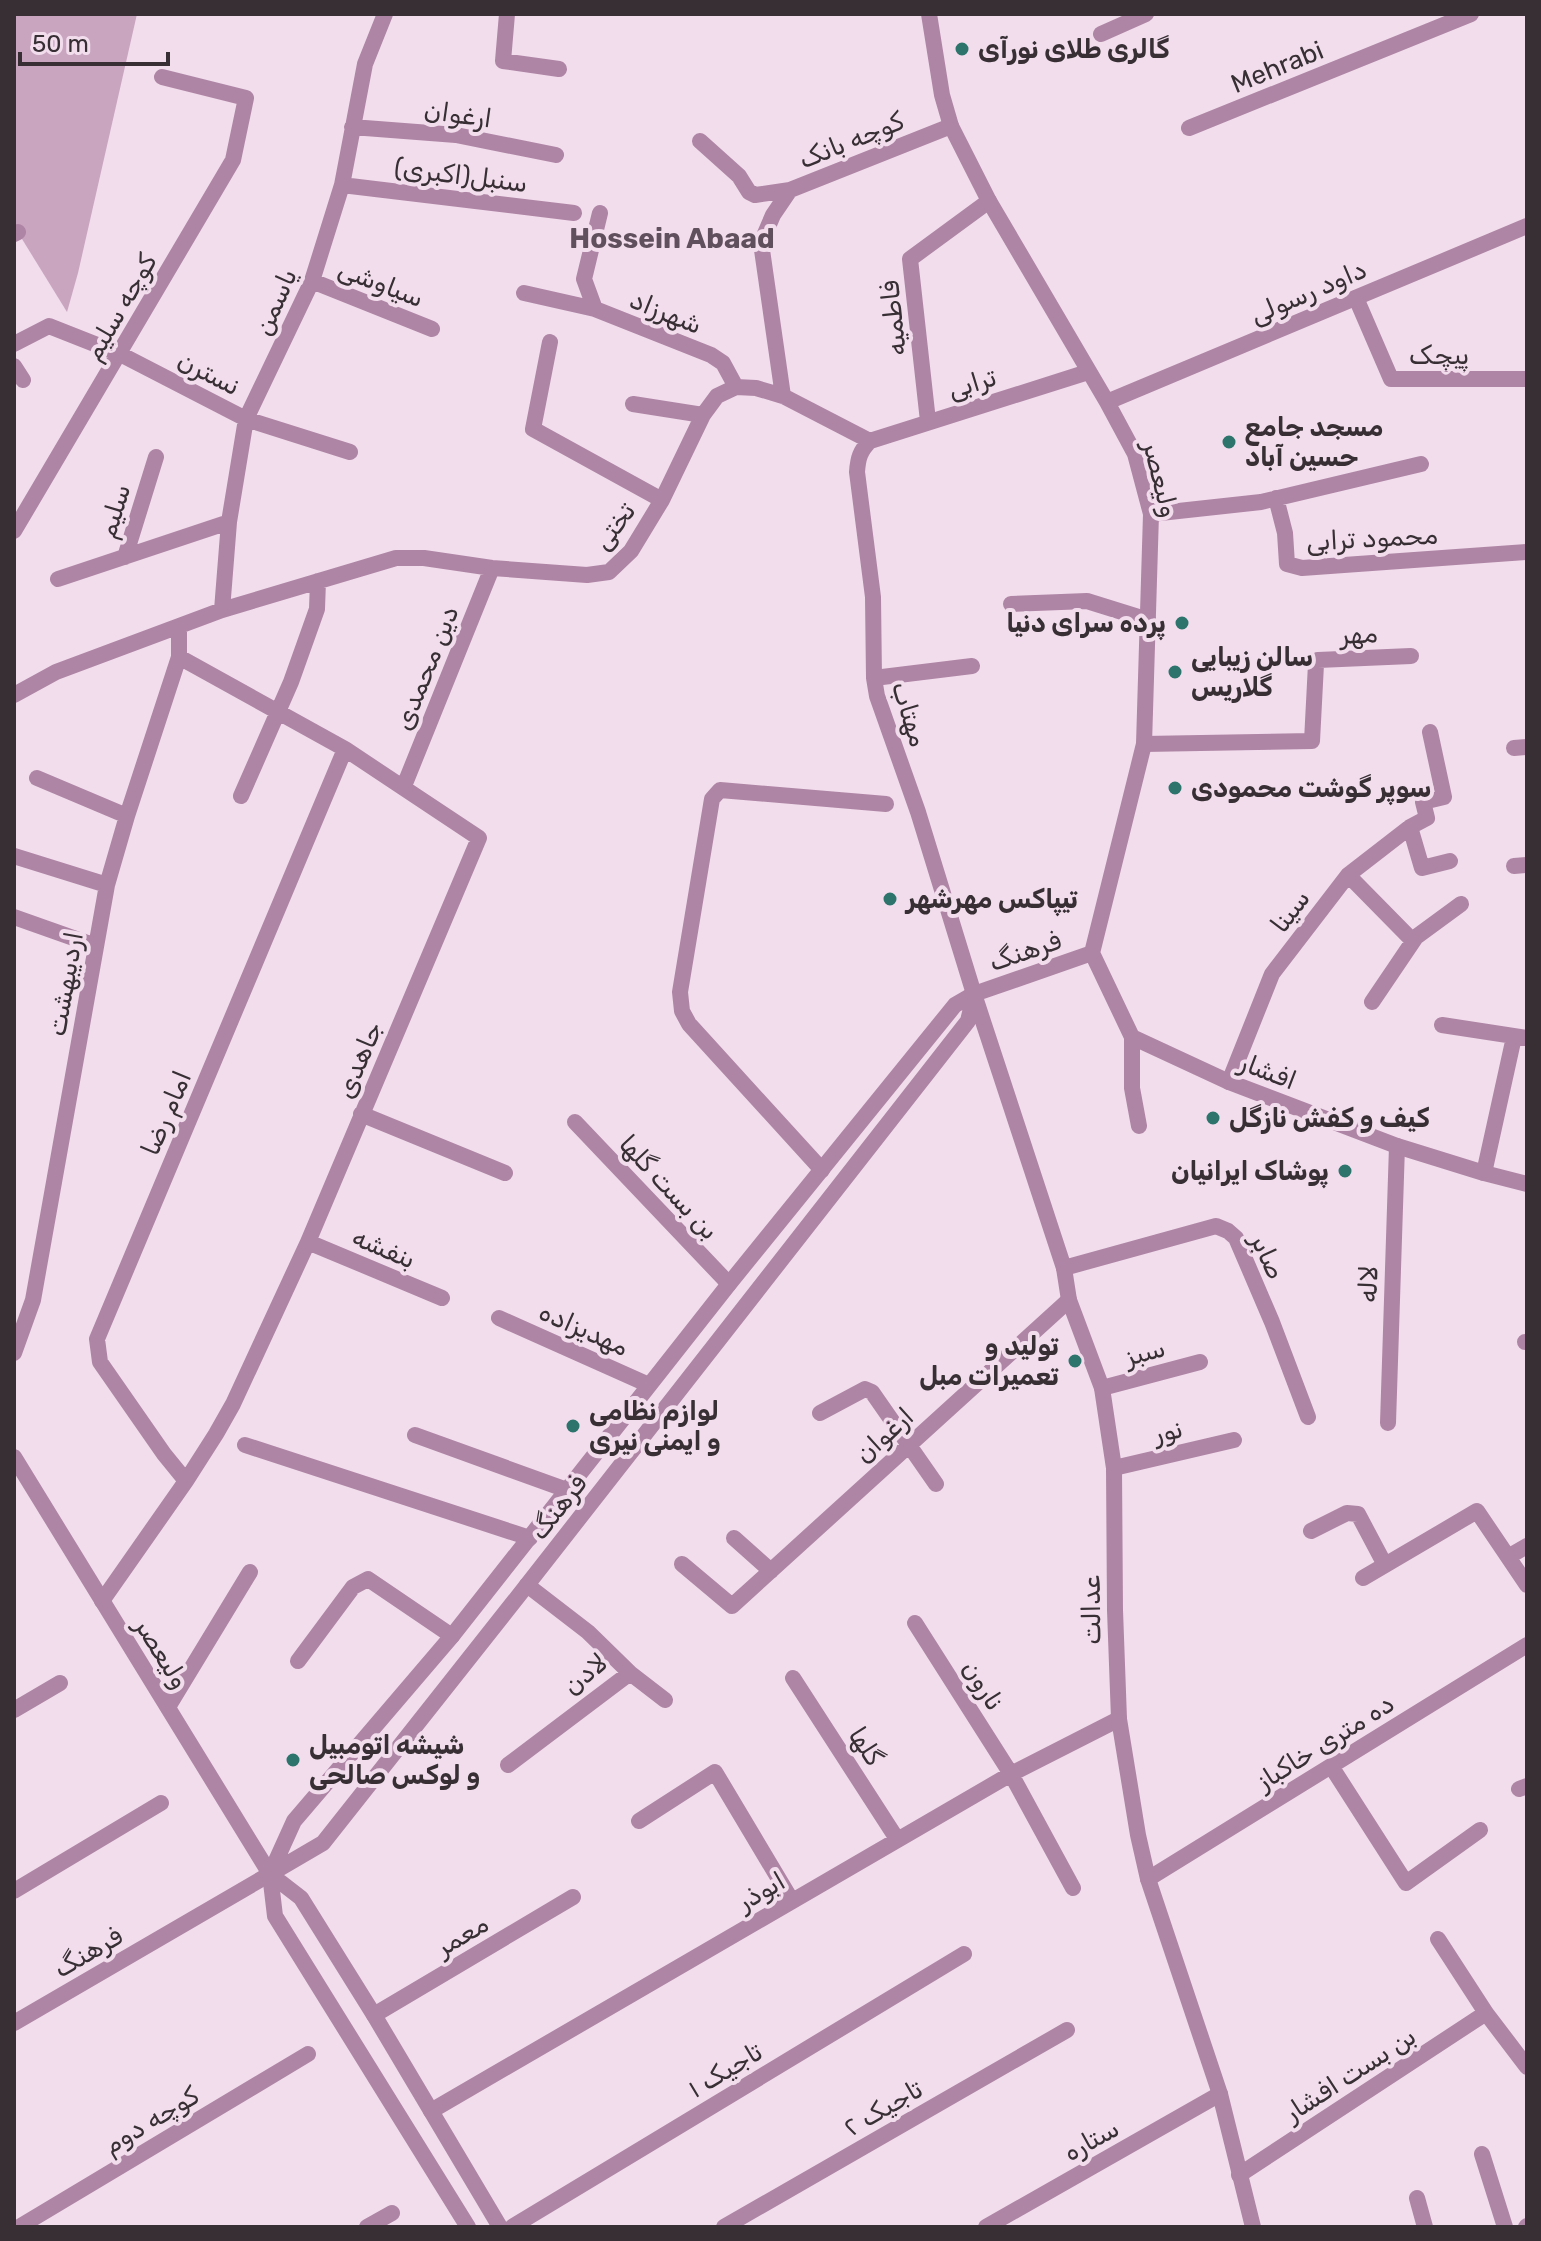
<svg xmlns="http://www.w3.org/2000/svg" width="1541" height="2241" viewBox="0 0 1541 2241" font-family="Rubik,Vazirmatn,sans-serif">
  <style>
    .green { fill: #c9a5c0 }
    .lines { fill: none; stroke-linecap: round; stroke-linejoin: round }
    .minor { stroke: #af85a5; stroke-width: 16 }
    .tertiary { stroke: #af85a5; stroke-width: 16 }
    .poi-dot { fill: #2c746c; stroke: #f2dded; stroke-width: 3 }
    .labels { text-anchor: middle; stroke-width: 8; stroke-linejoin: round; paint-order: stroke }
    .poi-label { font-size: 26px; font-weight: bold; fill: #372f34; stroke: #f2dded; text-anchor: start }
    .street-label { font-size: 26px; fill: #372f34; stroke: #f2dded }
    .neighbourhood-label { font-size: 28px; font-weight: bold; fill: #604f5c; stroke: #f2dded }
  </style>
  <rect width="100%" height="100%" fill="#f2dded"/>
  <!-- green -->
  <path class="green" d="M14,14H137L78,273L67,312L14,226Z"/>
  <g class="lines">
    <!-- minor -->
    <path class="minor" d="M507,14L503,61L559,69
      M1101,34L1146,14
      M352,127L456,135L556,155
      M1189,128L1471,14
      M700,141L739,176L749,192L755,195L790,190
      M342,185L574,213
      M600,213L584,279L595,309L711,355L723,363L736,387
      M14,234L18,232
      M312,281L432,329
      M524,293L595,309
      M1356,298L1391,379H1527
      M550,342L533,429L662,500
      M14,344L49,326L120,354L246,419L350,452
      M14,366L23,380
      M783,396L761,243L773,215L790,190L951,126
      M633,404L703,415
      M928,421L910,259L989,201
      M1276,498L1285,533L1287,564L1302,568L1527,552
      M1151,514L1261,502L1421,464
      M14,531L233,160L246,98L162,77
      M125,557L156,457
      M58,579L229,522
      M1011,604L1087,601L1148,620
      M222,610L229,522L246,419L312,281L342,185L365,64L385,14
      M874,678L972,666
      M14,695L56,672L222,610L396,558H424L492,568L587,575L609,572L631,551L662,500L703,415L717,396L736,387L756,388L783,396L870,441
      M1144,744L1312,741L1316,664L1318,660L1411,656
      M1514,748L1527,747
      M37,778L127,816
      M404,786L492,568
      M241,796L291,682L317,609L318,581
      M1410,827L1422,868L1450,861
      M14,856L107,885
      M1514,866L1527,865
      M1348,875L1410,938L1416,937L1461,904
      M14,917L96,946
      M974,994L918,812L877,696L874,678L873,597L857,472C858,458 860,451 870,441L1088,372
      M1372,1002L1416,937
      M1442,1025L1527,1038
      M1132,1037V1088L1139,1126
      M1229,1082L1272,974L1348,875L1410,827L1427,818L1423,802L1444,797L1430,732
      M361,1114L505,1173
      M575,1122L729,1284
      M822,1170L689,1024L682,1011L680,992L712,799L720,790L886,804
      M1484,1173L1514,1037
      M308,1242L442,1298
      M1064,1268L1216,1226L1228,1231L1236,1238L1272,1322L1308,1417
      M499,1318L649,1385
      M1525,1342H1527
      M14,1353L33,1300L107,885L127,816L179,657V628
      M1102,1388L1200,1362
      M820,1413L865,1389L872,1392L936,1484
      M1388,1423L1397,1146
      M415,1435L567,1490
      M245,1445L530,1538
      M1114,1468L1234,1440
      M186,1481L164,1454L100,1362L97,1339L345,749
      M1311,1531L1347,1513L1358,1514L1385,1565
      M734,1538L771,1571
      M1508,1557L1527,1546
      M682,1564L732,1606L1069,1300
      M1363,1578L1477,1511L1527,1585
      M102,1601L186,1481L216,1434L233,1404L308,1242L479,838L345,749L179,657
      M915,1623L1011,1774L1073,1888
      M298,1661L353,1587L368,1579L452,1636
      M630,1673L665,1700
      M793,1678L897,1839
      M168,1707L250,1572
      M14,1710L60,1683
      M508,1765L630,1673L588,1632L527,1585
      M1331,1766L1406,1883L1480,1830
      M1519,1789L1527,1786
      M639,1821L715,1772L792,1901
      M1148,1879L1527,1645
      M14,1891L161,1803
      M1438,1939L1486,2013L1527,2067
      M374,2015L573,1897
      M14,2023L270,1874
      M431,2111L1011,1774L1119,1719
      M1482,2154L1505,2227
      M1239,2175L1486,2013
      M1417,2198L1425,2227
      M19,2227L308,2054
      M367,2227L392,2213
      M512,2227L964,1954
      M724,2227L1067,2030
      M986,2227L1220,2094
      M1526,2227L1527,2226"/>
    <!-- tertiary -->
    <path class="tertiary" d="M929,14L942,95L951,126L989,201L1107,402L1135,454L1151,514L1144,744L1092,953L1132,1037L1229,1082L1397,1146L1484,1173L1527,1184
      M1107,402L1527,226
      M974,994L1064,1268L1069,1300L1102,1388L1114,1468L1115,1610L1119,1719L1138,1835L1148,1879L1220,2094L1253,2227
      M14,1457L270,1874L301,1898L374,2015L500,2227
      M270,1874L294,1821L452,1636L729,1284L955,1005L974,994L1092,953
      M270,1874L323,1843L527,1585L968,1021L974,996
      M270,1874L275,1916L468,2227"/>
  </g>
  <!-- markers -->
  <g class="poi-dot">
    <circle cx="962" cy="49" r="8"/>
    <circle cx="1229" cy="442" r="8"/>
    <circle cx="1182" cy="623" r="8"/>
    <circle cx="1175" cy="672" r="8"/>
    <circle cx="1175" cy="788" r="8"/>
    <circle cx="890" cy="899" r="8"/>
    <circle cx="1213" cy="1118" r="8"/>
    <circle cx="1345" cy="1171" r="8"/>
    <circle cx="1075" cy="1361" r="8"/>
    <circle cx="573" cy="1426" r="8"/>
    <circle cx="293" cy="1760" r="8"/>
  </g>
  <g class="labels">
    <!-- poi labels -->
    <g class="poi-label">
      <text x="978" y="58">گالری طلای نورآی</text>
      <text x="1245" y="436">مسجد جامع<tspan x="1245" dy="30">حسین آباد</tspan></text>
      <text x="1166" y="632" text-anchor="end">پرده سرای دنیا</text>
      <text x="1191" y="666">سالن زیبایی<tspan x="1191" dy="30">گلاریس</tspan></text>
      <text x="1191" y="797">سوپر گوشت محمودی</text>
      <text x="906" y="908">تیپاکس مهرشهر</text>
      <text x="1229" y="1127">کیف و کفش نازگل</text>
      <text x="1329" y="1180" text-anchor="end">پوشاک ایرانیان</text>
      <text x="1059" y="1355" text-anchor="end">تولید و<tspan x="1059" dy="30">تعمیرات مبل</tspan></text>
      <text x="589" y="1420">لوازم نظامی<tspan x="589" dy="30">و ایمنی نیری</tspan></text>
      <text x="309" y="1754">شیشه اتومبیل<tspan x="309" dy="30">و لوکس صالحی</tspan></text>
    </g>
    <!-- street labels -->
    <g class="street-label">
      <text transform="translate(1277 67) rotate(-22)" y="9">Mehrabi</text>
      <text transform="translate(458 114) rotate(8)" y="9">ارغوان</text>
      <text transform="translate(851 140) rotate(-22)" y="9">کوچه بانک</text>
      <text transform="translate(461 175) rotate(7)" y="9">سنبل(اکبری)</text>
      <text transform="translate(381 283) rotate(21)" y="9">سیاوشی</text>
      <text transform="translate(1308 292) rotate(-23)" y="9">داود رسولی</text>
      <text transform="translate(275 302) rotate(-66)" y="9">یاسمن</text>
      <text transform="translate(120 307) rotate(-60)" y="9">کوچه سلیم</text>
      <text transform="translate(666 312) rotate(22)" y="9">شهرزاد</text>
      <text transform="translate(893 318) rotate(-96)" y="9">فاطمیه</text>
      <text x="1439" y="364">پیچک</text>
      <text transform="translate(209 373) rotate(27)" y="9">نسترن</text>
      <text transform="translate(972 383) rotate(-17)" y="9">ترابی</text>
      <text transform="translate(1161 479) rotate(76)" y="9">ولیعصر</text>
      <text transform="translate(114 511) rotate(-73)" y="9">سلیم</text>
      <text transform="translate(614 526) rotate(-53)" y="9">تختی</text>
      <text transform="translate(1372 538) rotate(-3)" y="9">محمود ترابی</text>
      <text transform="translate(1359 634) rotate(-2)" y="9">مهر</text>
      <text transform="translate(426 668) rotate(-68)" y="9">دین محمدی</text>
      <text transform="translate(910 714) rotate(73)" y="9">مهتاب</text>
      <text transform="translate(1290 911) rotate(-53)" y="9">سینا</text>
      <text transform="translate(1025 951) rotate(-19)" y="9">فرهنگ</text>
      <text transform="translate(65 984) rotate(-80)" y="9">اردیبهشت</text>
      <text transform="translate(359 1060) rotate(-67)" y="9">جاهدی</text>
      <text transform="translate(1268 1071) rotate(21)" y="9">افشار</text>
      <text transform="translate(166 1113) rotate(-67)" y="9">امام رضا</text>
      <text transform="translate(669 1187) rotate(47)" y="9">بن بست گلها</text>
      <text transform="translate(384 1248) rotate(23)" y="9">بنفشه</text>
      <text transform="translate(1268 1256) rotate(65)" y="9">صابر</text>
      <text transform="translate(1368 1284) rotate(-88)" y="9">لاله</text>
      <text transform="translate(584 1329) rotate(24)" y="9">مهدیزاده</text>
      <text transform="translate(1145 1352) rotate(-15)" y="9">سبز</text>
      <text transform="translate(1168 1431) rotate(-13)" y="9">نور</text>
      <text transform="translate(884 1435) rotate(-42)" y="9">ارغوان</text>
      <text transform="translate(558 1507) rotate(-52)" y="9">فرهنگ</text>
      <text transform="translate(1091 1610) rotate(-91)" y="9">عدالت</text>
      <text transform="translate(162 1653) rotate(58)" y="9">ولیعصر</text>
      <text transform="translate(585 1674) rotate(-40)" y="9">لادن</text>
      <text transform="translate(983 1685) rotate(57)" y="9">نارون</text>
      <text transform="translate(1325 1742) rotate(-32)" y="9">ده متری خاکباز</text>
      <text transform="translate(866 1746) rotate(57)" y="9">گلها</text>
      <text transform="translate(761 1891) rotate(-30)" y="9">ابوذر</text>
      <text transform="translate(462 1935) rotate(-30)" y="9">معمر</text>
      <text transform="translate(88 1952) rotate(-30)" y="9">فرهنگ</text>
      <text transform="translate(725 2070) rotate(-31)" y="9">تاجیک ۱</text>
      <text transform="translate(1350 2074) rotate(-33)" y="9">بن بست افشار</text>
      <text transform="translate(883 2108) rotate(-30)" y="9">تاجیک ۲</text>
      <text transform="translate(151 2120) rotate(-31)" y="9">کوچه دوم</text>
      <text transform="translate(1091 2140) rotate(-29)" y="9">ستاره</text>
    </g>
    <!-- neighbourhood labels -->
    <g class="neighbourhood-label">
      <text x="672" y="248">Hossein Abaad</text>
    </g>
  </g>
  <!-- border -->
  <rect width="1541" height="2241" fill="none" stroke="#372f34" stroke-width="32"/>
  <!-- scale -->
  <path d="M20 52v12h148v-12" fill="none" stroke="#372f34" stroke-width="4"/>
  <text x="32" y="52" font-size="24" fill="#372f34" stroke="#f2dded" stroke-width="6" paint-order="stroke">50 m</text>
</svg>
